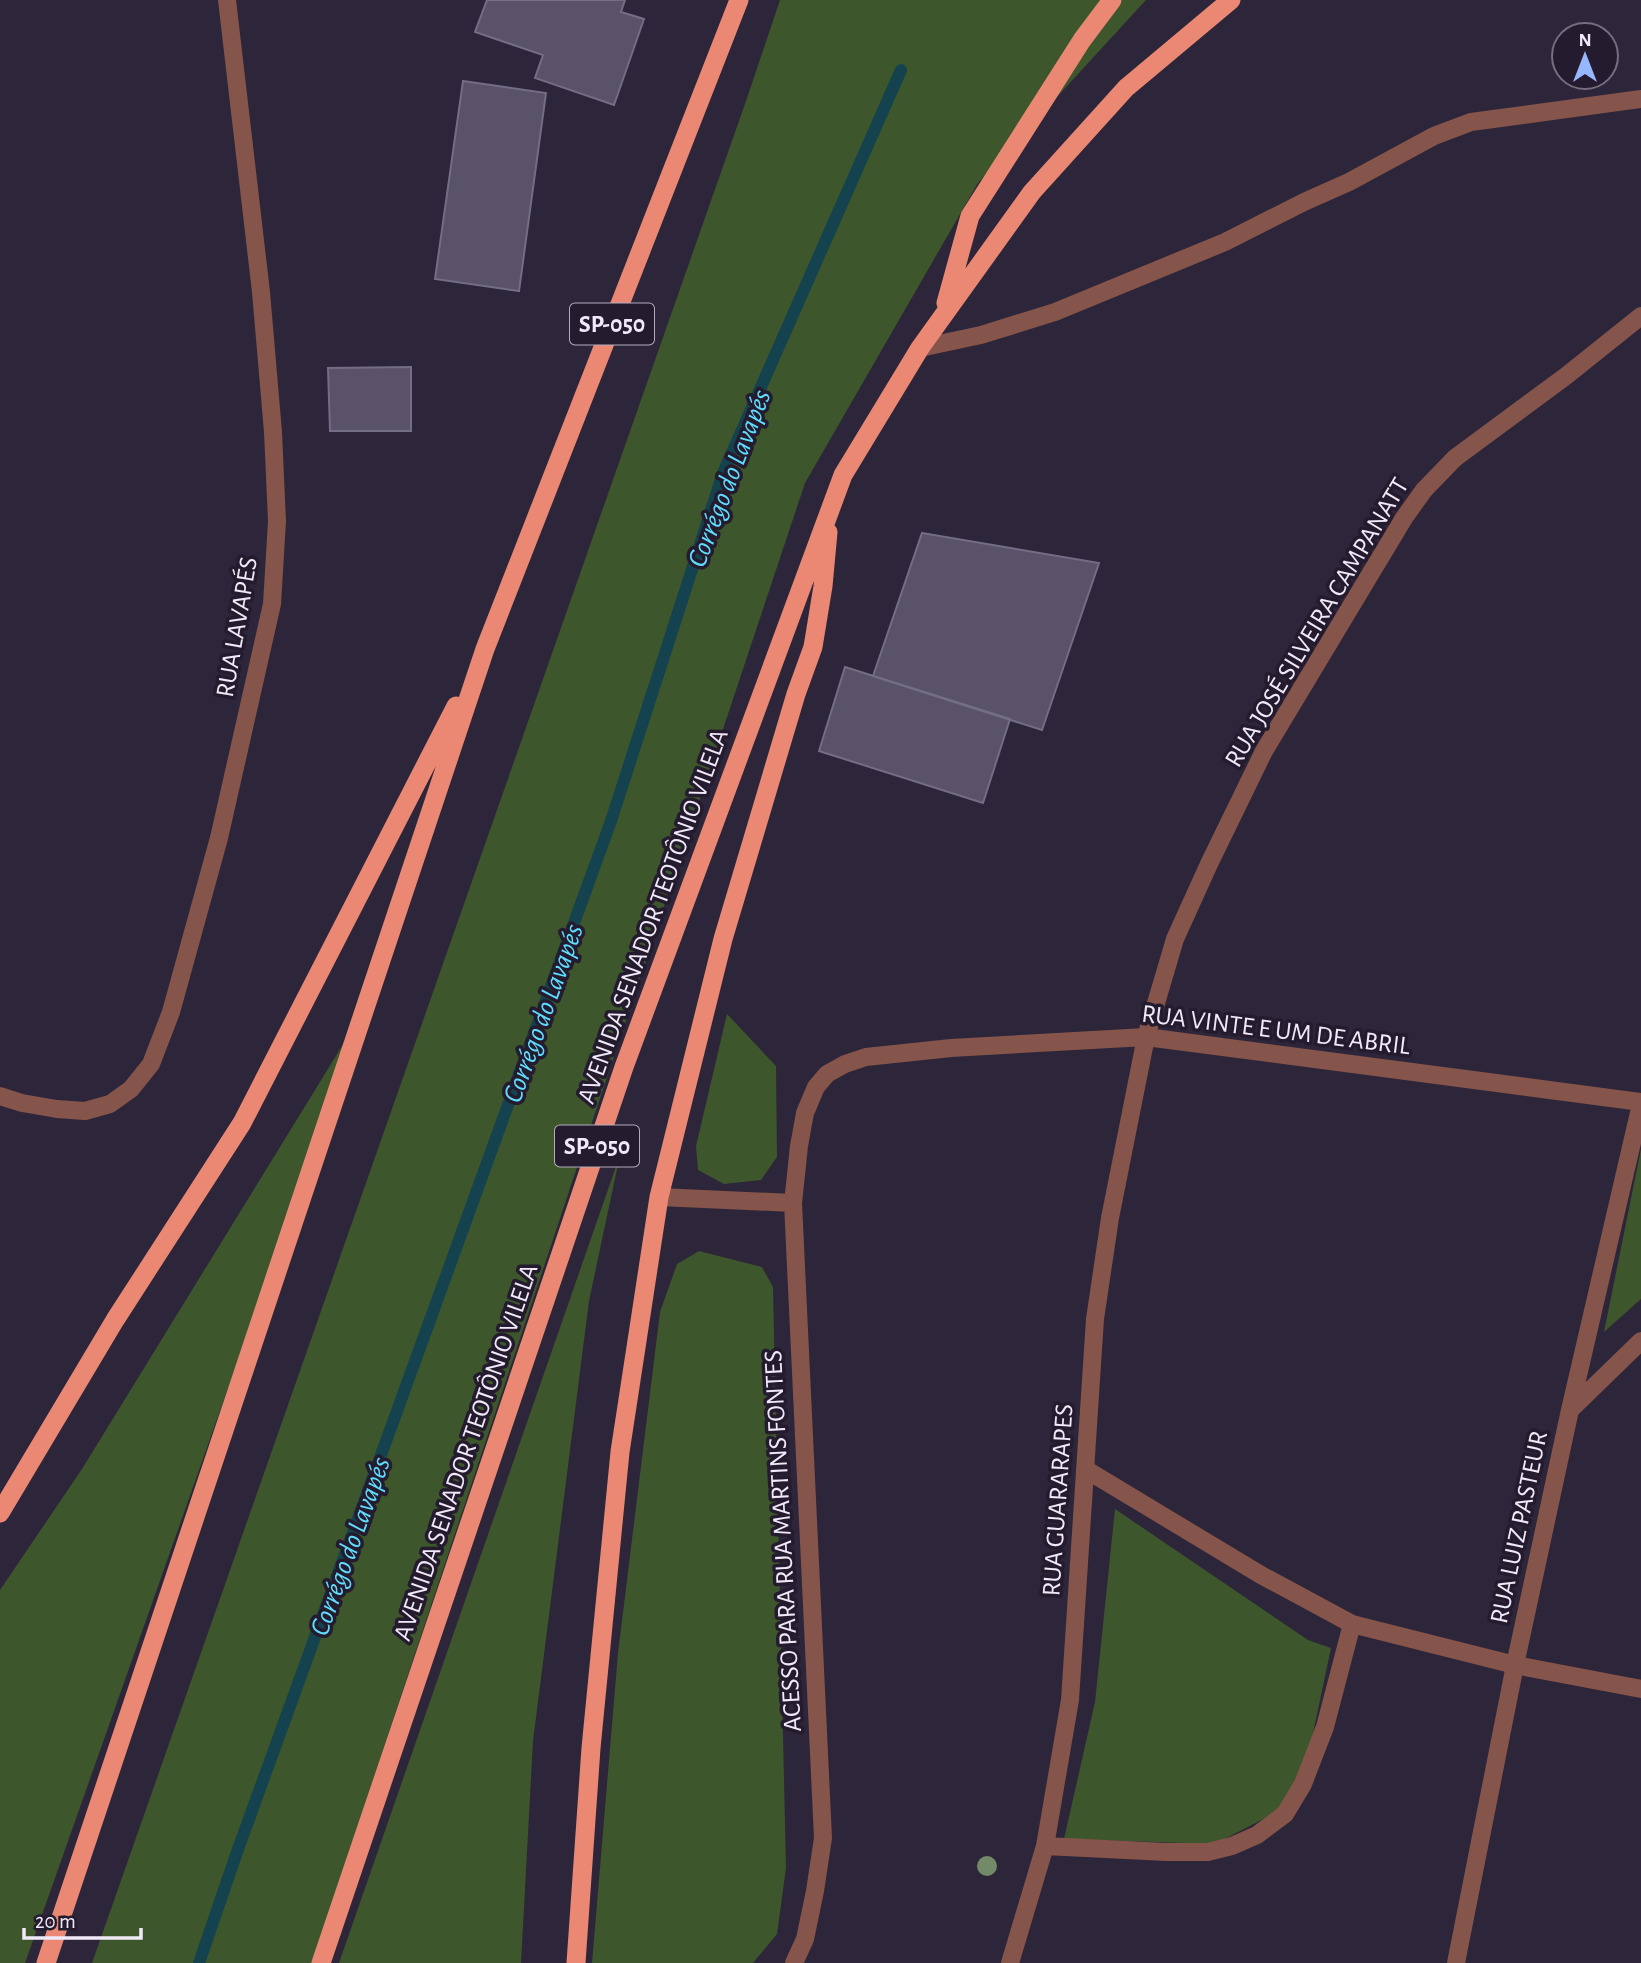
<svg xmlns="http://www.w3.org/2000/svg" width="1641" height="1963" viewBox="0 0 1641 1963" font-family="'Alegreya Sans',sans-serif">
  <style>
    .green { fill: #3d562c }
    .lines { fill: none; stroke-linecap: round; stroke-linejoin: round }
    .stream { stroke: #14434f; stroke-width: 12 }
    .building { fill: #595269; stroke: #736d85; stroke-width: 2 }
    .minor { stroke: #85544a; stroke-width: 18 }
    .trunk { stroke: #ea8874; stroke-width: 19 }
    .tree { fill: #728a67 }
    .labels { text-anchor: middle; stroke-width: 7; stroke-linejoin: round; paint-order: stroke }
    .shield { fill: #241b2e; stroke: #b3acbb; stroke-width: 2 }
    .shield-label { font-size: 24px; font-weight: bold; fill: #f0eaf8 }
    .street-label { font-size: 26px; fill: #f0eaf8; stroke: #241b2e }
    .water-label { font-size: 28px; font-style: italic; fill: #5eddfe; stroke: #241b2e }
  </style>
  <rect width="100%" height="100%" fill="#2d2539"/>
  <!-- green -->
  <path class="green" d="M780,0H1146L978,183L805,483L312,1963H92L746,101Z
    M727,1014L776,1066L777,1157L761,1180L724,1184L698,1170L696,1146Z
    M358,1020L25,1963H0V1590L82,1469Z
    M1641,1149V1299L1604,1332Z
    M620,1155L589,1301L533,1741L521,1963H339Z
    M699,1251L762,1267L773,1287L786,1868L777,1934L753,1963H592L618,1653L660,1312L677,1264Z
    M1115,1509L1308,1640L1331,1648L1307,1762L1277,1812L1215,1844L1064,1839L1095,1702Z"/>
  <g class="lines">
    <!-- stream -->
    <path class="stream" d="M199,1963L237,1852L611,821L723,473L901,70"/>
  </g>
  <!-- building -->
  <path class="building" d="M487,0H625L621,12L644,19L614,105L535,78L543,55L475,32Z
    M463,81L546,93L519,291L435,279Z
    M411,367V431H330L328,368Z
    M922,533L1099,563L1042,730L873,676Z
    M845,667L1010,719L983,803L819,751Z"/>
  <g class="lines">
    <!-- minor -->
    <path class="minor" d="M920,348L981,335L1055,312L1225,242L1304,202L1349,182L1434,136L1471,122L1641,99
      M0,1096L22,1103L57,1109L85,1111L110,1104L131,1089L151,1064L171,1012L219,838L272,604L277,521L273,432L261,292L227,0
      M659,1197L793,1203
      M1570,1410L1641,1341
      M1085,1469L1261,1575L1352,1624L1515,1665L1641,1689
      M1045,1846L1166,1852H1208L1232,1846L1257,1835L1285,1814L1303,1784L1325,1727L1352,1624
      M794,1963L805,1939L815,1891L823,1838L793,1203L799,1146L805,1113L816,1087L827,1074L845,1064L866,1057L951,1048L1146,1037L1641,1102
      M1010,1963L1045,1846L1070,1700L1095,1319L1110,1218L1146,1037L1175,939L1209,864L1264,751L1404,518L1424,490L1455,458L1566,376L1641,316
      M1456,1963L1515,1665L1570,1410L1641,1104"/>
    <!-- trunk -->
    <path class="trunk" d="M946,303L970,216L1082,40L1112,0
      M0,1513L115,1320L242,1123L456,706
      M46,1963L485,649L739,0
      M321,1963L624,1067L843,475L920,348L1032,192L1126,88L1231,0
      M576,1963L591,1748L620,1452L659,1197L723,939L796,694L813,647L823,586L828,532"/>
  </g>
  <!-- trees -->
  <circle class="tree" cx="987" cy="1866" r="10"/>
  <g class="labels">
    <!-- shield labels -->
    <g class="shield">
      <rect x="570" y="303.5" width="84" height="41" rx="5"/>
      <rect x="555" y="1125.5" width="84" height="41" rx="5"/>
    </g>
    <g class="shield-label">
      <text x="612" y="332">SP-050</text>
      <text x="597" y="1154">SP-050</text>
    </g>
    <!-- street labels -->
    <g class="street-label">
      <text transform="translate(1316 622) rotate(-59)" y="9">RUA JOSÉ SILVEIRA CAMPANATT</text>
      <text transform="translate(236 627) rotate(-80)" y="9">RUA LAVAPÉS</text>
      <text transform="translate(652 916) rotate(-70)" y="9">AVENIDA SENADOR TEOTÔNIO VILELA</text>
      <text transform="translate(1276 1029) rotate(7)" y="9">RUA VINTE E UM DE ABRIL</text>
      <text transform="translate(465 1452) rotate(-71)" y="9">AVENIDA SENADOR TEOTÔNIO VILELA</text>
      <text transform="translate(1057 1500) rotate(-86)" y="9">RUA GUARARAPES</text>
      <text transform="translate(1518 1527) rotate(-78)" y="9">RUA LUIZ PASTEUR</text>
      <text transform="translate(782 1541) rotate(-93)" y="9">ACESSO PARA RUA MARTINS FONTES</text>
    </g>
    <!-- water labels -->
    <g class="water-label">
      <text transform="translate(728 478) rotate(-69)" y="10">Corrégo do Lavapés</text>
      <text transform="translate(542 1013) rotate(-70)" y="10">Corrégo do Lavapés</text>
      <text transform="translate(349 1546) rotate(-70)" y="10">Corrégo do Lavapés</text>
    </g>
  </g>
  <!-- north arrow -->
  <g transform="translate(1585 56)"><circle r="33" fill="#241b2e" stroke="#766e7f" stroke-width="2"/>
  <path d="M0-5L12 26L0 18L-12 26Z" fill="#96b6fd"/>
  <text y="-10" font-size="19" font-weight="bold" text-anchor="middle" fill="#f0eaf8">N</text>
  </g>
  <!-- scale -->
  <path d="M24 1928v10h117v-10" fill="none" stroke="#f0eaf8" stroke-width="3.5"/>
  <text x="35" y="1928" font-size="21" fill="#f0eaf8" stroke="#241b2e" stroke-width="5" paint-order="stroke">20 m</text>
</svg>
